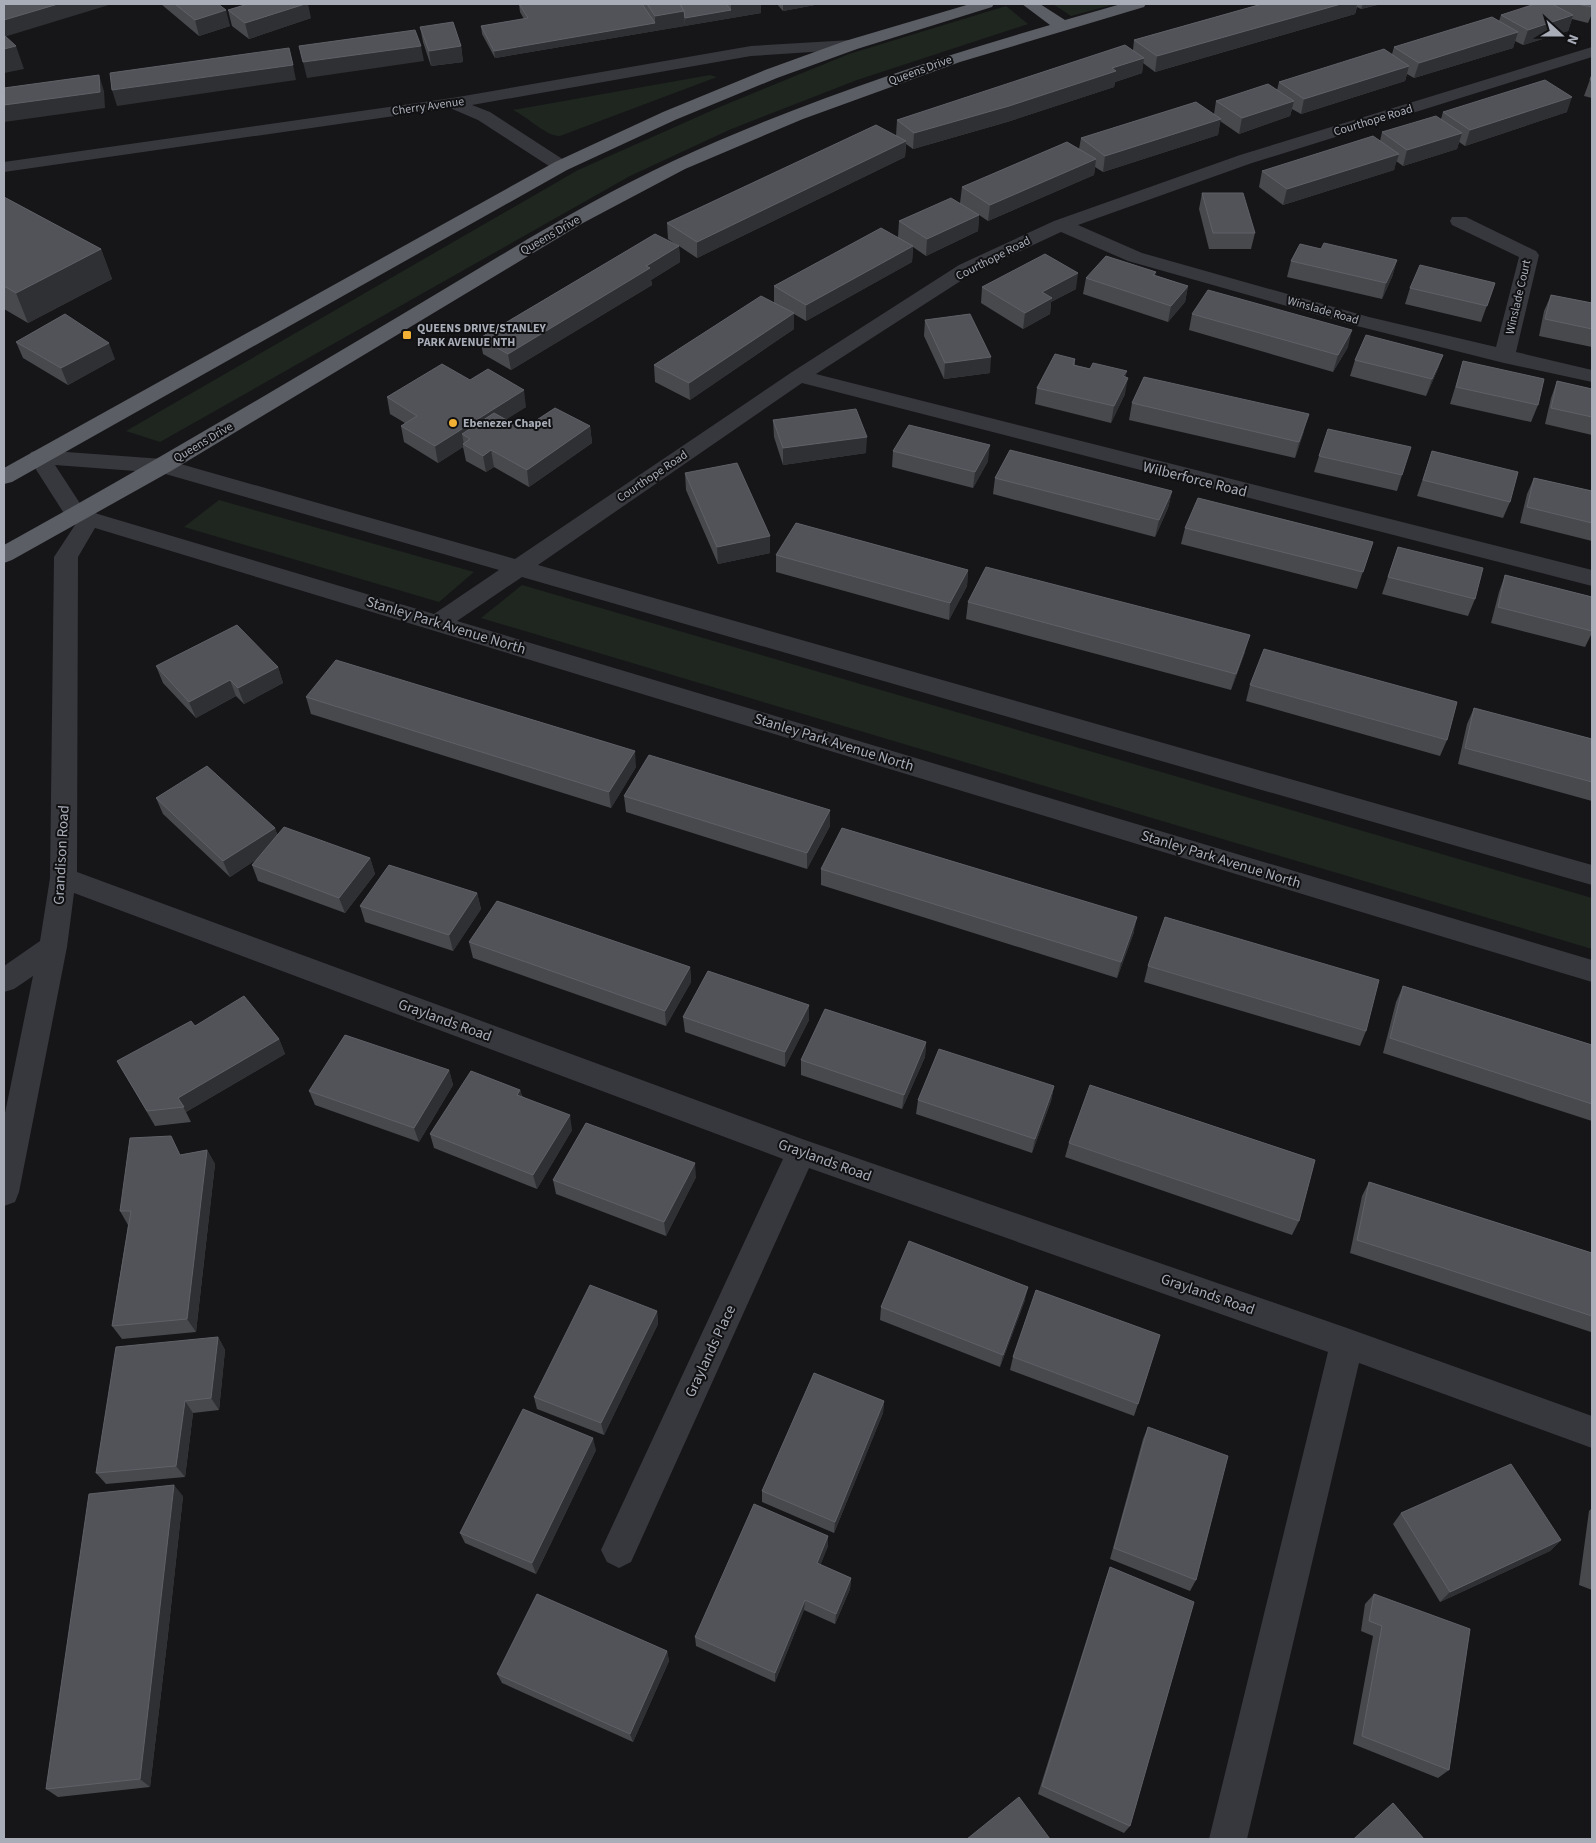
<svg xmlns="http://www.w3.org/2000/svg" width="1596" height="1843" viewBox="0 0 1596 1843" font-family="'Source Sans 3',sans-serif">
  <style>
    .green { fill: #1e261f }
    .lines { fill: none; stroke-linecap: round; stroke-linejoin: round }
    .minor { fill: #37383d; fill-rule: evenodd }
    .trunk { fill: #5b5e65; fill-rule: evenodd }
    .wall { fill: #47494d }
    .shaded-wall { fill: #2f3033 }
    .building { fill: #525359; stroke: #5f6168 }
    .poi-dot { fill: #f2b134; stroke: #111113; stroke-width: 2 }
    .labels { text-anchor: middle; stroke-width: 4; stroke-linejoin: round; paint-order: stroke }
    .far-street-label { font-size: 12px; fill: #a8adb8; stroke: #111113 }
    .far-poi-label { font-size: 12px; font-weight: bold; fill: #a8adb8; stroke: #111113; text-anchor: start }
    .street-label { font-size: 15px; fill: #a8adb8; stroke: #111113 }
  </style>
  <rect width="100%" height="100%" fill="#161618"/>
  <!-- green -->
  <path class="green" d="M1053,4H1115L1071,16Z
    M1006,6L1028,24L857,80L729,130L630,176L160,442L126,431L578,170L722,106L849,54Z
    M710,75L717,77L560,136C547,137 528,117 513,110Z
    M219,500L474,572L439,602L184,527Z
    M522,585L1592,898V949L481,618Z"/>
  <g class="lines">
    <!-- minor -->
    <path class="minor" d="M851,40L857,41L859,45L857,49L751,56L472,105L490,112L567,162L570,166L567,170H555L478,120L450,108L4,172V162L452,98L751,46Z
      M1592,47V57L1252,163L1078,225L1142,253L1369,317L1496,347L1519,257L1452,225L1450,221L1452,217H1466L1536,251L1539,255L1516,352L1592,370V382L1504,363L1357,326L1128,261L1061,232L973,273L816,374L1592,570V586L802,383L538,565L1592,865V885L522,577L457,621L1592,960V982L95,528L78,557L77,872L805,1140L1347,1328L1592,1416V1448L1359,1363L1247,1839H1209L1328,1352L809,1168L631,1562L619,1568L607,1562L601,1550L783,1159L74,893L67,947L19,1192L15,1202L4,1206V1118L33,976L14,989L4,992V966L40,941L50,878L54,557L77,522L67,518L28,457L31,452L39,450L163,459L515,559L792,372L959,265L1054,221L1240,155ZM55,465L162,473L499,570L434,614L98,514L83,508Z"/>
    <!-- trunk -->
    <path class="trunk" d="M970,4H994L992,7L857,49L777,78L675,120L567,170L12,482L4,484V468L555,162L663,112L765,70L845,41Z
      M1022,4H1040L1065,20L1121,4H1146L1144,7L960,62L803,119L685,169L583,223L171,471L12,560L4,563V545C138,471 270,393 401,315C491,262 579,205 673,161C794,105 922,62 1050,25Z"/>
  </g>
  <!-- wall -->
  <path class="wall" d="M161,4H218L230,26L199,36Z
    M519,4H761V13L495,58L482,34L481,26L524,19L520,12Z
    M777,4H820L783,11Z
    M1262,4H1381L1361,9L1357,7L1355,14L1155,72L1143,63L1142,73L1115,82L1114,87L1007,122L913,149L906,144L905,157L697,258L679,246L680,262L651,280L652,285L511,370L483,354L480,338L677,245L668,239L667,223L896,136L897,120L1133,50L1134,40Z
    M1555,4H1592V14L1588,23L1572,19L1568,31L1523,45L1515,41L1513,48L1414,78L1407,74L1405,81L1301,114L1292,109L1290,116L1239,134L1220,121L1218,135L1103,172L1095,167L1094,175L988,221L979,215L978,231L926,256L913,247L912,262L806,321L794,314V329L690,400L655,382L654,365L774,302V286L898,237L899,221L960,203L962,187L1079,149L1081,138L1214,114L1216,101L1277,90L1279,82L1392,54L1394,47L1499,21L1501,15L1554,5Z
    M228,10L311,18L249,39L232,26Z
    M420,27L461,46L463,62L431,66L423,42Z
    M1592,74V98L1584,96Z
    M1443,112H1567L1465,146L1459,142L1457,149L1403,166L1396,161L1394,170L1283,205L1259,187L1262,171L1380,141L1382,132L1441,119Z
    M1202,193L1255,233L1251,249H1209L1199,209Z
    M4,197L101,249L112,279L28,323L4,309Z
    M1321,249L1397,260L1392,277L1382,299L1287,277L1291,261Z
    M1156,272L1155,275L1188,286L1185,302L1168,322L1083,294L1086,278Z
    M1495,283L1481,322L1405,304L1410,288Z
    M982,287L1076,289L1051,302L1050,314L1023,329L981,303Z
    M1551,295L1592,303V347L1539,336L1544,311Z
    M1192,314L1348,347L1333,372L1189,330Z
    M925,320L990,373L944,379L924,336Z
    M16,342L115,359L68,385L23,358Z
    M1443,355L1437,371L1426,396L1350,376L1355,360Z
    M1075,359V365L1126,377L1125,394L1111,423L1035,404L1037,388Z
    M1463,361L1538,405L1531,422L1450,404L1458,378Z
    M470,380L526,407L506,419L523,429L590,426L592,443L529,487L494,467L486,472L466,461L463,447L438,463L404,442L401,426L405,423L390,414L387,397Z
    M1557,381L1592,389V435L1545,424L1551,398Z
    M1132,403L1304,431L1295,458L1129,420Z
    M773,420L866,453L783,465L774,437Z
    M893,451L988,461L973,488L892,467Z
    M1432,451L1510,502L1503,518L1417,496Z
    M1319,456L1402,475L1397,491L1314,472Z
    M685,473L770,553L718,564L686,490Z
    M995,478L1172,491L1168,508L1155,537L993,494Z
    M1534,478L1592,491V541L1520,523L1527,494Z
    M1185,528L1373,542L1357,589L1181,544Z
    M1398,547L1475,599L1468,616L1382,594Z
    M776,555L968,570L967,586L949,620L776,572Z
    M1505,575L1592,597V633L1585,647L1491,623L1499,592Z
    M968,602L1245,652L1231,690L966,619Z
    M156,666L278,667L283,683L244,704L236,696L196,718L163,683Z
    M1250,685L1447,740L1440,756L1246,701Z
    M306,697L636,767L611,808L311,714Z
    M1474,708L1592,739V801L1458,764L1467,724Z
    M624,796L830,810V826L807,869L626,812Z
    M156,798L275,828L277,834L370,858L375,874L345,913L258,881L252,865L257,859L230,877L163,814Z
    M821,869L1134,932L1117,978L821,885Z
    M477,893L481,909L453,951L365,922L360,906Z
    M469,942L690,967L691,982L666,1026L473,958Z
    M1148,966L1366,1031L1360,1046L1144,982Z
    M1403,986L1592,1045V1121L1383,1053L1396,1002Z
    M809,1005V1020L785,1067L685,1032L683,1017Z
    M195,1026L279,1039L285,1054L186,1112L191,1122L155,1126L117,1061Z
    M926,1042L925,1057L902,1109L801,1075V1060Z
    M449,1070L453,1085L419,1142L315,1105L309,1091Z
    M1054,1086L1051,1101L1032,1153L916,1114L918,1100Z
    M520,1090L522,1096L572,1130L537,1189L434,1148L430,1134Z
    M1069,1143L1299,1221L1292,1235L1065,1157Z
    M207,1150L215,1164L196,1332L122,1339L112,1326L128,1225L120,1211L181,1155Z
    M696,1177L666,1236L556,1194L553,1180Z
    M1369,1182L1592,1253V1331L1591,1332L1350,1253L1362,1196Z
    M1025,1300L1000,1367L880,1320L881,1307Z
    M657,1311L658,1324L604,1435L537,1409L534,1397Z
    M218,1337L225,1350L219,1410L193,1413L185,1477L106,1484L96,1473Z
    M1013,1357L1138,1404L1134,1416L1010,1370Z
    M884,1401L883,1413L834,1533L762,1502V1491Z
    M1148,1427L1196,1580L1190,1591L1110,1559L1143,1439Z
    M596,1450L536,1574L465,1543L460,1533Z
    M183,1496L168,1634L150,1787L58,1797L46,1789Z
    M1592,1508V1590L1579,1585L1589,1511Z
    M1401,1513L1561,1540L1550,1551L1440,1602L1393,1524Z
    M828,1536V1546L820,1565L851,1578L850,1589L835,1624L804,1610L775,1682L696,1646L695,1637Z
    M1110,1567L1130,1826L1124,1833L1038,1794L1106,1578Z
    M1374,1594L1449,1770L1438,1778L1353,1744L1373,1636L1361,1631L1365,1604Z
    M667,1651L669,1661L633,1742L502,1683L497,1674Z
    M1393,1803L1424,1839H1353L1384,1811Z"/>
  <!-- shaded-wall -->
  <path class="shaded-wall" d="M58,4H112L4,37V20Z
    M305,4H308L311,18L249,39L245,23Z
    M731,4H761V13L685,26V18L731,10Z
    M783,4H820L783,11Z
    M1341,4H1357L1355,14L1155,72L1157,56Z
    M1363,4H1381L1361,9Z
    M226,10L230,26L199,36L195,20Z
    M684,11L685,26L495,58L494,51L655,23V16Z
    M1573,15L1568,31L1523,45L1528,30Z
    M1518,32L1513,48L1414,78L1419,63Z
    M16,46L24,69L4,73V49Z
    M421,46L424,61L307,78L303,62Z
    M461,46L463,62L431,66L429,51Z
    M1144,58L1142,73L1115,82L1114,87L1007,122L913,149L914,133Z
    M293,65L296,80L117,106L112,90Z
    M1409,66L1405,81L1301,114L1304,99Z
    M99,75L104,91L105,108L4,122V105Z
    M1572,97L1567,112L1465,146L1470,130Z
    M1294,101L1290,116L1239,134L1242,118Z
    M1221,119L1218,135L1103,172L1105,156Z
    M1462,133L1457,149L1403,166L1407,150Z
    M906,141L905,157L697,258V242Z
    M1399,154L1394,170L1283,205L1287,189Z
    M1096,159L1094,175L988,221L990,205Z
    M979,215L978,231L926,256L927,239Z
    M679,246L680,262L651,280L652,285L511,370L508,354Z
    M913,246L912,262L806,321V305Z
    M101,249L112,279L28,323L16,293Z
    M1397,260L1392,277L1382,299L1386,283Z
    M1078,273L1076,289L1051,302L1050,314L1023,329L1025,313L1042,292Z
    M1188,286L1185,302L1168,322L1171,306Z
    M794,313V329L690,400L689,383Z
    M1352,330L1348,347L1333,372L1338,355Z
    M109,343L115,359L68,385L61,368Z
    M1443,355L1437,371L1426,396L1432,379Z
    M991,357L990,373L944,379L945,363Z
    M1127,371L1124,385L1128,378L1125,394L1111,423L1114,406L1123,376Z
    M524,390L526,407L471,442L470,439L462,434L464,445L463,444V447L438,463L435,446Z
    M1309,414L1304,431L1295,458L1299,442Z
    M590,426L592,443L529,487L527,470Z
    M867,437L866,453L783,465V448Z
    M990,445L988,461L973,488L975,472Z
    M491,450L494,467L486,472L483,456Z
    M1172,491L1168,508L1155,537L1159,520Z
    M770,536V553L718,564L717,547Z
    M968,570L967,586L949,620L950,603Z
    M1250,635L1245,652L1231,690L1236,674Z
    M278,667L283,683L244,704L238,688Z
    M230,680L236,696L196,718L189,702Z
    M635,751L636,767L611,808L609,792Z
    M830,810V826L807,869V853Z
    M275,828L280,844L230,877L223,861Z
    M370,858L375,874L345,913L339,898Z
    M477,893L481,909L453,951L449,935Z
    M1137,917L1134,932L1117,978L1121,962Z
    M690,967L691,982L666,1026L665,1011Z
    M809,1005V1020L785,1067V1052Z
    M279,1039L285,1054L186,1112L178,1098Z
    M926,1042L925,1057L902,1109L904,1095Z
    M449,1070L453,1085L419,1142L414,1128Z
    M1054,1086L1051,1101L1032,1153L1035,1139Z
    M520,1090L524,1104L517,1095Z
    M570,1115L572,1130L537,1189L533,1175Z
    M207,1150L215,1164L196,1332L187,1319Z
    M695,1163L696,1177L666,1236L664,1222Z
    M1028,1287L1025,1300L1000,1367L1003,1355Z
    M657,1311L658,1324L604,1435L601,1423Z
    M218,1337L225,1350L219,1410L211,1398Z
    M185,1401L193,1413L185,1477L176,1466Z
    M884,1401L883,1413L834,1533L835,1522Z
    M593,1438L596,1450L536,1574L532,1563Z
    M174,1485L183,1496L168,1634L150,1787L140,1779Z
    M828,1536V1546L817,1574V1563Z
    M1561,1540L1550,1551L1440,1602L1450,1592Z
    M851,1578L850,1589L835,1624L836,1614Z
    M805,1600L804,1610L775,1682V1673Z
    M667,1651L669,1661L633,1742L630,1734Z"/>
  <!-- building -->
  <path class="building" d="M4,4H58L4,20Z
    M175,4H218L226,10L195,20Z
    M248,4H305L245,23L228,10Z
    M519,4H642L655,23L494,51L481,26L528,18Z
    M647,4H680L684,11L655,16Z
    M680,4H726L731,10L685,18L684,11Z
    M1262,4H1341L1157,56L1134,40Z
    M1535,4H1552L1573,15L1528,30L1501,15Z
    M1577,4H1592V7Z
    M1492,17L1518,32L1419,63L1394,47Z
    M453,22L461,46L429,51L420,27Z
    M415,30L421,46L303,62L299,46Z
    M4,35L16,46L4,49Z
    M1125,45L1144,58L1112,68L1116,71L1009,106L914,133L897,120Z
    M289,48L293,65L112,90L110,73Z
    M1384,49L1409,66L1304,99L1279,82Z
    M1592,74V81L1590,80Z
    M99,75L100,92L4,105V88Z
    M1545,80L1572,97L1470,130L1443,112Z
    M1268,84L1294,101L1242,118L1216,101Z
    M1196,102L1221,119L1105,156L1081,138Z
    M1436,116L1462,133L1407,150L1382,132Z
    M876,125L906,141L697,242L667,223Z
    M1373,136L1399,154L1287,189L1262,171Z
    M1067,142L1096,159L990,205L962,187Z
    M1202,193H1243L1255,233H1213Z
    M4,197L101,249L16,293L4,286Z
    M951,198L979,215L927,239L899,221Z
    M881,228L913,246L806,305L774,286Z
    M655,234L679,246L646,266L650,268L508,354L480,338Z
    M1324,243L1397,260L1386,283L1291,261L1300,244L1321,249Z
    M1045,254L1078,273L1042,292L1052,298L1025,313L982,287Z
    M1106,256L1156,272L1153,275L1188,286L1171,306L1086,278Z
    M1420,265L1495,283L1487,306L1410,288Z
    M1208,290L1352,330L1338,355L1192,314Z
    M1551,295L1592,303V329L1545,319Z
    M761,296L794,313L689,383L654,365Z
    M65,314L109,343L61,368L16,342Z
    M970,314L991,357L945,363L925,320Z
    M1366,335L1443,355L1432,379L1355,360Z
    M1055,354L1075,359L1073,365L1090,369L1093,363L1127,371L1123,376L1128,378L1114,406L1037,388Z
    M1463,361L1544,379L1538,405L1456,387Z
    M442,364L470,380L488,369L524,390L435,446L401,426L417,416L387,397Z
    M1144,377L1309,414L1299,442L1132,403Z
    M1557,381L1592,389V417L1551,408Z
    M555,408L590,426L527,470L491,450L483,456L463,444L470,439L462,434L494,413L523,429Z
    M856,409L867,437L783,448L773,420Z
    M909,425L990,445L975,472L893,451Z
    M1328,429L1411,447L1402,475L1319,456Z
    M1010,450L1172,491L1159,520L995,478Z
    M1432,451L1518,472L1510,502L1423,480Z
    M737,463L770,536L717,547L685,473Z
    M1534,478L1592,491V523L1527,507Z
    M1198,498L1373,542L1363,572L1185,528Z
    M796,523L968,570L950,603L776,555Z
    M1398,547L1483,568L1475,599L1388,577Z
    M986,567L1250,635L1236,674L968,602Z
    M1505,575L1592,597V631L1498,607Z
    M237,625L278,667L238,688L230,680L189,702L156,666Z
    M1264,649L1457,702L1447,740L1250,685Z
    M336,660L635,751L609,792L306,697Z
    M1474,708L1592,739V782L1465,748Z
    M649,755L830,810L807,853L624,796Z
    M207,766L275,828L223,861L156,798Z
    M284,827L370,858L339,898L252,865Z
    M842,828L1137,917L1121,962L821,869Z
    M389,865L477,893L449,935L360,906Z
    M497,901L690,967L665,1011L469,942Z
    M1165,917L1379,980L1366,1031L1148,966Z
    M708,971L809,1005L785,1052L683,1017Z
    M1403,986L1592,1045V1104L1390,1038Z
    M244,996L279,1039L178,1098L184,1107L147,1111L117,1061L191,1021L195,1026Z
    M825,1009L926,1042L904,1095L801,1060Z
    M345,1035L449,1070L414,1128L309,1091Z
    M939,1049L1054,1086L1035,1139L918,1100Z
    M471,1071L520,1090L517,1095L570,1115L533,1175L430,1134Z
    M1090,1085L1315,1160L1299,1221L1069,1143Z
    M586,1123L695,1163L664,1222L553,1180Z
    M171,1136L180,1155L207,1150L187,1319L112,1326L131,1211H120L130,1138Z
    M1369,1182L1592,1253V1316L1357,1240Z
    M909,1241L1028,1287L1003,1355L881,1307Z
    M590,1285L657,1311L601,1423L534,1397Z
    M1036,1290L1160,1335L1138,1404L1013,1357Z
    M218,1337L211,1398L185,1401L176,1466L96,1473L116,1347Z
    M814,1373L884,1401L835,1522L762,1491Z
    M523,1409L593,1438L532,1563L460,1533Z
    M1148,1427L1228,1456L1196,1580L1114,1548Z
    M1511,1464L1561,1540L1450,1592L1401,1513Z
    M174,1485L158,1624L140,1779L46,1789L89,1494Z
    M754,1504L828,1536L817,1563L851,1578L836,1614L805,1600L775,1673L695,1637Z
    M1110,1567L1194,1602L1130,1826L1042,1786Z
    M537,1594L667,1651L630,1734L497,1674Z
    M1374,1594L1470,1629L1449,1770L1362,1736L1382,1626L1369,1621Z
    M1019,1797L1050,1839H967Z
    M1393,1803L1424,1839H1354Z"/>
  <!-- markers -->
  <g class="poi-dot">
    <rect x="402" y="330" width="10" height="10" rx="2.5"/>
    <circle cx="453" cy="423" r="5"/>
  </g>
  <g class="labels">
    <!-- far-street labels -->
    <g class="far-street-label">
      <text transform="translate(920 70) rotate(-20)" y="4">Queens Drive</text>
      <text transform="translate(428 106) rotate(-8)" y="4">Cherry Avenue</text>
      <text transform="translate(1373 120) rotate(-17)" y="4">Courthope Road</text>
      <text transform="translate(550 235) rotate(-30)" y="4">Queens Drive</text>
      <text transform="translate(993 258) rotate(-27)" y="4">Courthope Road</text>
      <text transform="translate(1518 297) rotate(-77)" y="4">Winslade Court</text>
      <text transform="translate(1323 310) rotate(16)" y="4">Winslade Road</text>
      <text transform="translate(203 442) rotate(-31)" y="4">Queens Drive</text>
      <text transform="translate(652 476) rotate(-34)" y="4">Courthope Road</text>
    </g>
    <!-- far-poi labels -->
    <g class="far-poi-label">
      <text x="417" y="332">QUEENS DRIVE/STANLEY<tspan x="417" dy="14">PARK AVENUE NTH</tspan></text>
      <text x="463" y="427">Ebenezer Chapel</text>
    </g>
    <!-- street labels -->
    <g class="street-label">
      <text transform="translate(1195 479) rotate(14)" y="5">Wilberforce Road</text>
      <text transform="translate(446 625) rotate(17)" y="5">Stanley Park Avenue North</text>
      <text transform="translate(834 742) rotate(17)" y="5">Stanley Park Avenue North</text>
      <text transform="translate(61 855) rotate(-87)" y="5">Grandison Road</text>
      <text transform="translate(1221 859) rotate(17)" y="5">Stanley Park Avenue North</text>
      <text transform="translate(445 1020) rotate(20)" y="5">Graylands Road</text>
      <text transform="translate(825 1160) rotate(20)" y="5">Graylands Road</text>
      <text transform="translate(1208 1294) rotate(19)" y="5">Graylands Road</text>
      <text transform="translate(710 1351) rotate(-65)" y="5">Graylands Place</text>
    </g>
  </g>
  <!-- border -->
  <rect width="1596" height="1843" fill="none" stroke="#a8adb8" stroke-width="10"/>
  <!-- north arrow -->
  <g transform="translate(1561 35) rotate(111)" stroke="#111113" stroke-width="4" paint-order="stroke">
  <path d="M0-4L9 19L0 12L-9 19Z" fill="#a8adb8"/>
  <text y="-8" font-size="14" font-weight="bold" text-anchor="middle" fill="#a8adb8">N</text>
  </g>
</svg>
